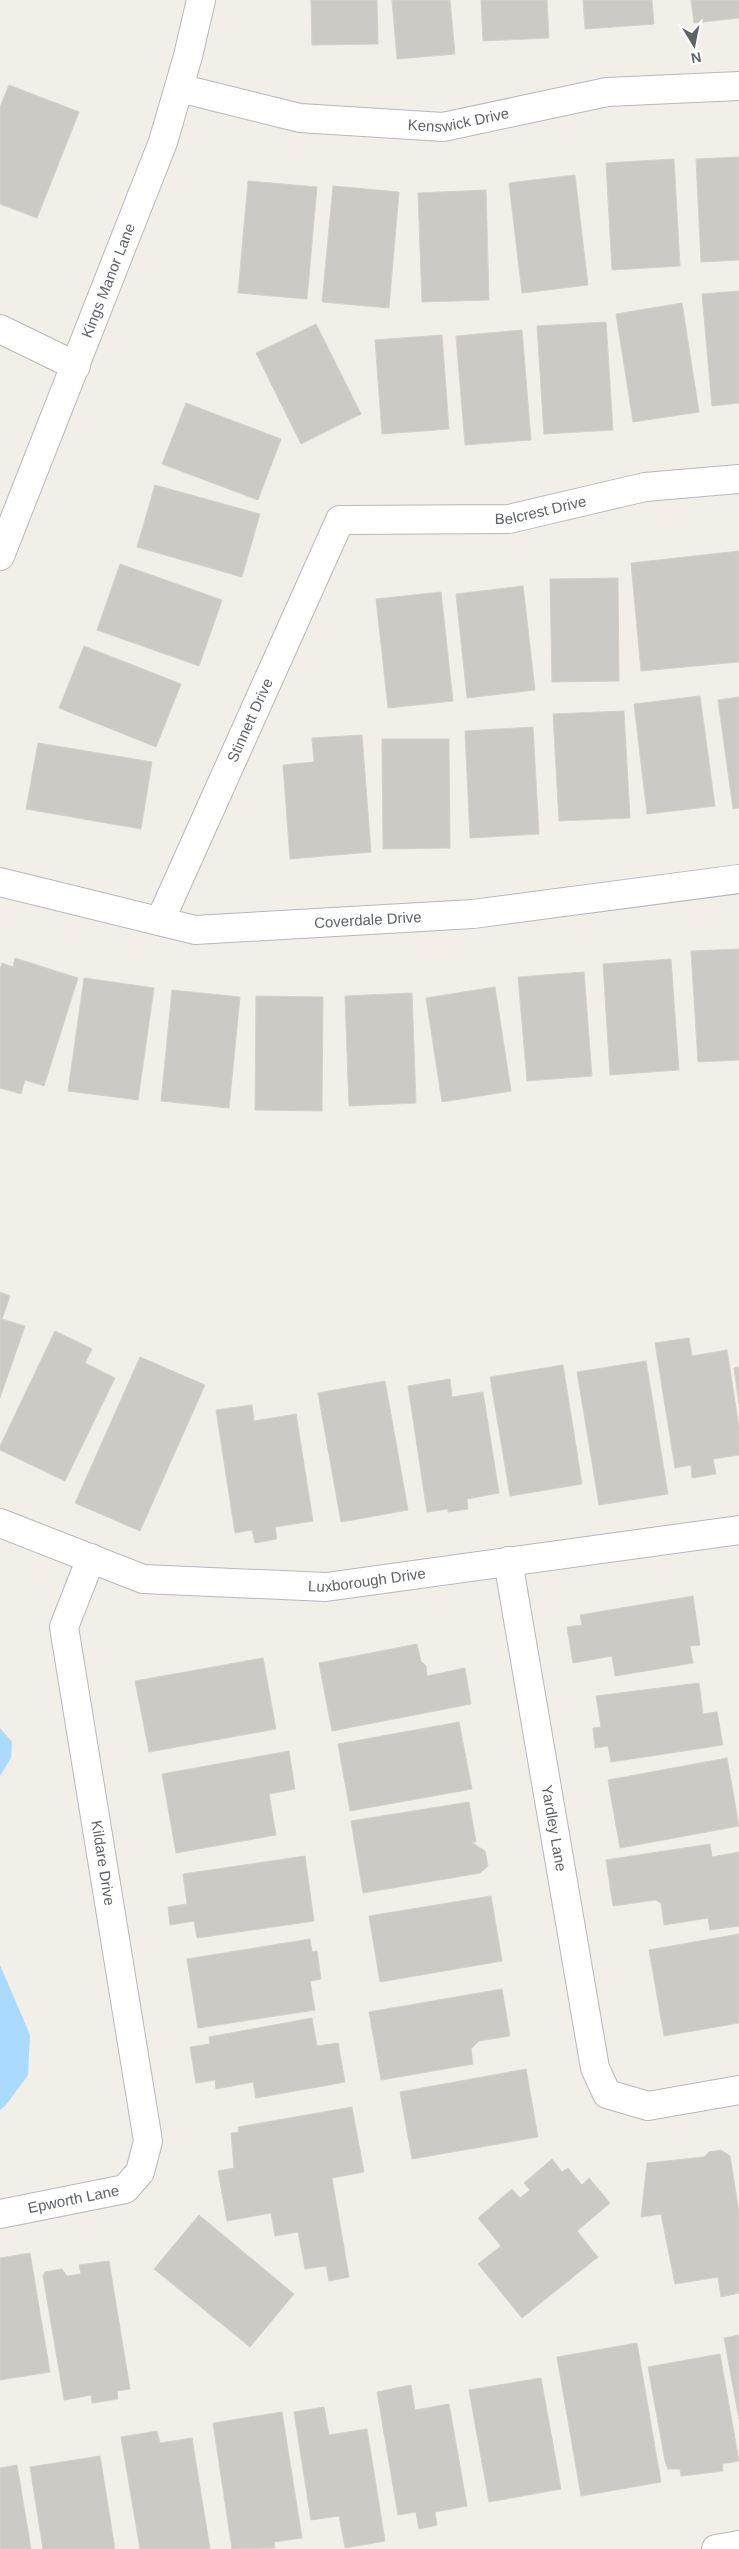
<svg xmlns="http://www.w3.org/2000/svg" width="739" height="2549" viewBox="0 0 739 2549" font-family="Helvetica,sans-serif">
  <style>
    .water { fill: #aadaff }
    .building { fill: #cccac5; stroke: #d6d1c6 }
    .lines { fill: none; stroke-linecap: round; stroke-linejoin: round }
    .minor-casing { stroke: #b5b8bc; stroke-width: 30 }
    .minor { stroke: #fff; stroke-width: 28 }
    .labels { text-anchor: middle; stroke-width: 4; stroke-linejoin: round; paint-order: stroke }
    .street-label { font-size: 15px; fill: #5f6368; stroke: #fff }
  </style>
  <rect width="100%" height="100%" fill="#f1efe8"/>
  <!-- water -->
  <path class="water" d="M0,1728L12,1742L11,1758L0,1776Z
    M0,1965L30,2035L28,2075L6,2105L0,2110Z"/>
  <!-- building -->
  <path class="building" d="M311,0H377L378,44L312,45Z
    M392,0H450L455,54L397,59Z
    M481,0H547L549,38L483,41Z
    M583,0H652L654,24L585,29Z
    M691,0H739V18L694,23Z
    M9,85L79,112L37,218L0,204V107Z
    M739,157V260L701,262L696,159Z
    M674,159L680,266L612,270L606,163Z
    M575,175L588,285L522,293L509,183Z
    M248,181L317,187L307,299L238,293Z
    M333,186L399,192L389,308L322,302Z
    M486,190L489,300L422,302L418,193Z
    M739,291V403L712,406L702,294Z
    M682,303L699,412L633,422L616,314Z
    M606,322L613,430L544,434L537,326Z
    M316,324L361,414L301,444L256,353Z
    M522,330L531,440L465,445L456,336Z
    M442,335L449,429L382,434L375,340Z
    M186,403L281,439L258,500L162,464Z
    M155,485L260,514L242,577L137,547Z
    M739,551V662L641,671L631,563Z
    M120,564L222,600L199,666L97,630Z
    M618,578L619,681L552,682L550,579Z
    M523,586L535,690L467,698L456,594Z
    M441,592L453,701L388,708L376,599Z
    M84,646L181,684L156,747L59,708Z
    M700,696L715,806L647,814L634,704Z
    M739,697V808L733,809L718,700Z
    M624,711L630,818L559,821L553,714Z
    M533,727L539,834L470,838L465,731Z
    M362,735L371,852L290,859L283,765L314,762L312,738Z
    M382,739H449L450,848L383,849Z
    M38,743L152,762L141,829L26,809Z
    M739,949V1060L698,1062L691,951Z
    M15,958L78,978L44,1086L25,1080L21,1094L0,1088V969L2,963L13,967Z
    M671,959L679,1070L610,1075L603,964Z
    M584,972L592,1076L527,1081L518,977Z
    M84,978L154,988L138,1100L68,1091Z
    M495,987L511,1091L442,1102L426,998Z
    M172,990L240,997L229,1108L161,1101Z
    M412,993L416,1103L349,1106L345,996Z
    M256,996L323,997L322,1111L255,1110Z
    M0,1292L10,1296L2,1319L25,1326L0,1398Z
    M55,1331L92,1349L85,1363L115,1378L65,1481L0,1450V1446Z
    M689,1338L692,1356L727,1350L739,1427V1455L713,1459L716,1474L692,1478L691,1465L675,1468L655,1343Z
    M140,1357L205,1385L140,1531L75,1503Z
    M646,1361L668,1494L599,1505L577,1372Z
    M563,1365L582,1484L510,1496L490,1377Z
    M739,1367V1404L734,1368Z
    M450,1379L452,1397L483,1392L499,1493L467,1499L468,1509L448,1512V1509L427,1512L408,1386Z
    M385,1381L408,1510L341,1522L318,1393Z
    M252,1405L254,1421L296,1414L313,1521L275,1527L277,1539L255,1543L252,1530L235,1533L216,1410Z
    M693,1596L700,1645L690,1646L693,1663L615,1676L612,1656L573,1663L567,1627L582,1625L580,1615Z
    M417,1644L421,1661L426,1666L427,1676L465,1668L471,1704L332,1731L319,1663Z
    M263,1658L276,1729L149,1752L135,1681Z
    M699,1683L703,1714L717,1712L723,1745L611,1762L608,1746L595,1748L593,1728L601,1727L596,1696Z
    M459,1722L472,1789L350,1811L338,1744Z
    M289,1751L295,1789L269,1794L276,1835L176,1853L162,1774Z
    M727,1758L739,1826L620,1848L608,1780Z
    M469,1802L476,1842H471L485,1851L488,1866L480,1873L363,1893L351,1821Z
    M710,1844L712,1857L739,1852V1926L710,1930L708,1918L664,1925L661,1903L655,1900L613,1906L606,1860Z
    M305,1856L314,1921L197,1938L194,1921L170,1925L168,1907L187,1904L183,1874Z
    M491,1896L502,1961L380,1982L369,1916Z
    M739,1934V2023L664,2036L649,1950Z
    M310,1939L312,1952L317,1951L321,1979L310,1981L315,2010L198,2028L187,1959Z
    M502,1989L510,2036L479,2041L471,2049L473,2064L381,2080L369,2012Z
    M312,2018L317,2046L338,2043L345,2082L256,2098L253,2082L216,2089L215,2080L196,2083L190,2047L210,2044L209,2037Z
    M526,2069L538,2137L412,2159L400,2092Z
    M352,2107L364,2172L332,2178L349,2277L329,2281L326,2266L305,2269L298,2232L275,2236L271,2213L227,2221L218,2171L234,2168L231,2133L239,2132L238,2127Z
    M721,2150L730,2156L739,2212V2293L721,2297L718,2277L675,2284L661,2214L641,2217L647,2163L704,2157L709,2152Z
    M552,2159L562,2172L568,2168L582,2185L589,2178L610,2203L577,2231L598,2257L522,2318L478,2264L501,2246L478,2218L512,2189L520,2198L530,2190L524,2183Z
    M199,2215L294,2294L250,2347L154,2269Z
    M30,2253L50,2372L0,2380V2258Z
    M109,2261L130,2389L117,2391L118,2399L92,2403L91,2395L64,2400L43,2276L45,2272L62,2269L67,2276L81,2274L79,2265Z
    M739,2335V2419L724,2338Z
    M637,2343L661,2482L581,2496L557,2357Z
    M720,2354L739,2461L722,2464L723,2471L681,2476L680,2469H668L665,2461L648,2367Z
    M541,2378L561,2489L489,2502L469,2390Z
    M411,2385L415,2410L449,2404L467,2506L435,2512L437,2525L419,2529L416,2512L398,2515L377,2392Z
    M324,2407L329,2435L367,2429L385,2541L345,2548L339,2516L311,2520L294,2412Z
    M282,2412L302,2538L274,2542L275,2548L232,2549L213,2423Z
    M157,2431L160,2443L192,2438L210,2549H140L121,2437Z
    M100,2456L115,2549H43L30,2467Z
    M17,2465L31,2549H0V2468Z"/>
  <g class="lines">
    <defs>
      <g id="minor">
        <path id="s1" d="M179,88L300,118L443,127L607,92L739,86"/>
        <path d="M0,329L76,366"/>
        <path id="s2" d="M0,556L163,142L188,56L201,0"/>
        <path id="s3" d="M0,882L195,930L473,914L739,879"/>
        <path id="s4" d="M160,921L340,520L509,519L645,487L739,479"/>
        <path id="s5" d="M0,1523L143,1579L326,1587L739,1530"/>
        <path id="s6" d="M508,1561L595,2068L607,2094L648,2106L739,2090"/>
        <path id="s7" d="M0,2214L125,2189L140,2172L148,2141L64,1627L91,1558"/>
        <path d="M716,2549L739,2545"/>
      </g>
    </defs>
    <!-- minor casing -->
    <use href="#minor" class="minor-casing"/>
    <!-- minor -->
    <use href="#minor" class="minor"/>
  </g>
  <g class="labels">
    <!-- street labels -->
    <g class="street-label">
      <text dy="5" stroke="none"><textPath href="#s1" startOffset="284">Kenswick Drive</textPath></text>
      <text dy="5" stroke="none"><textPath href="#s2" startOffset="296">Kings Manor Lane</textPath></text>
      <text dy="5" stroke="none"><textPath href="#s4" startOffset="641">Belcrest Drive</textPath></text>
      <text dy="5" stroke="none"><textPath href="#s4" startOffset="220">Stinnett Drive</textPath></text>
      <text dy="5" stroke="none"><textPath href="#s3" startOffset="374">Coverdale Drive</textPath></text>
      <text dy="5" stroke="none"><textPath href="#s5" startOffset="378">Luxborough Drive</textPath></text>
      <text dy="5" stroke="none"><textPath href="#s6" startOffset="271">Yardley Lane</textPath></text>
      <text transform="translate(103 1863) rotate(81)" y="5">Kildare Drive</text>
      <text dy="5" stroke="none"><textPath href="#s7" startOffset="75">Epworth Lane</textPath></text>
    </g>
  </g>
  <!-- north arrow -->
  <g transform="translate(694 45) rotate(170)" stroke="#ffffff" stroke-width="4" paint-order="stroke">
  <path d="M0-4L9 19L0 12L-9 19Z" fill="#5f6368"/>
  <text y="-8" font-size="14" font-weight="bold" text-anchor="middle" fill="#5f6368">N</text>
  </g>
</svg>
